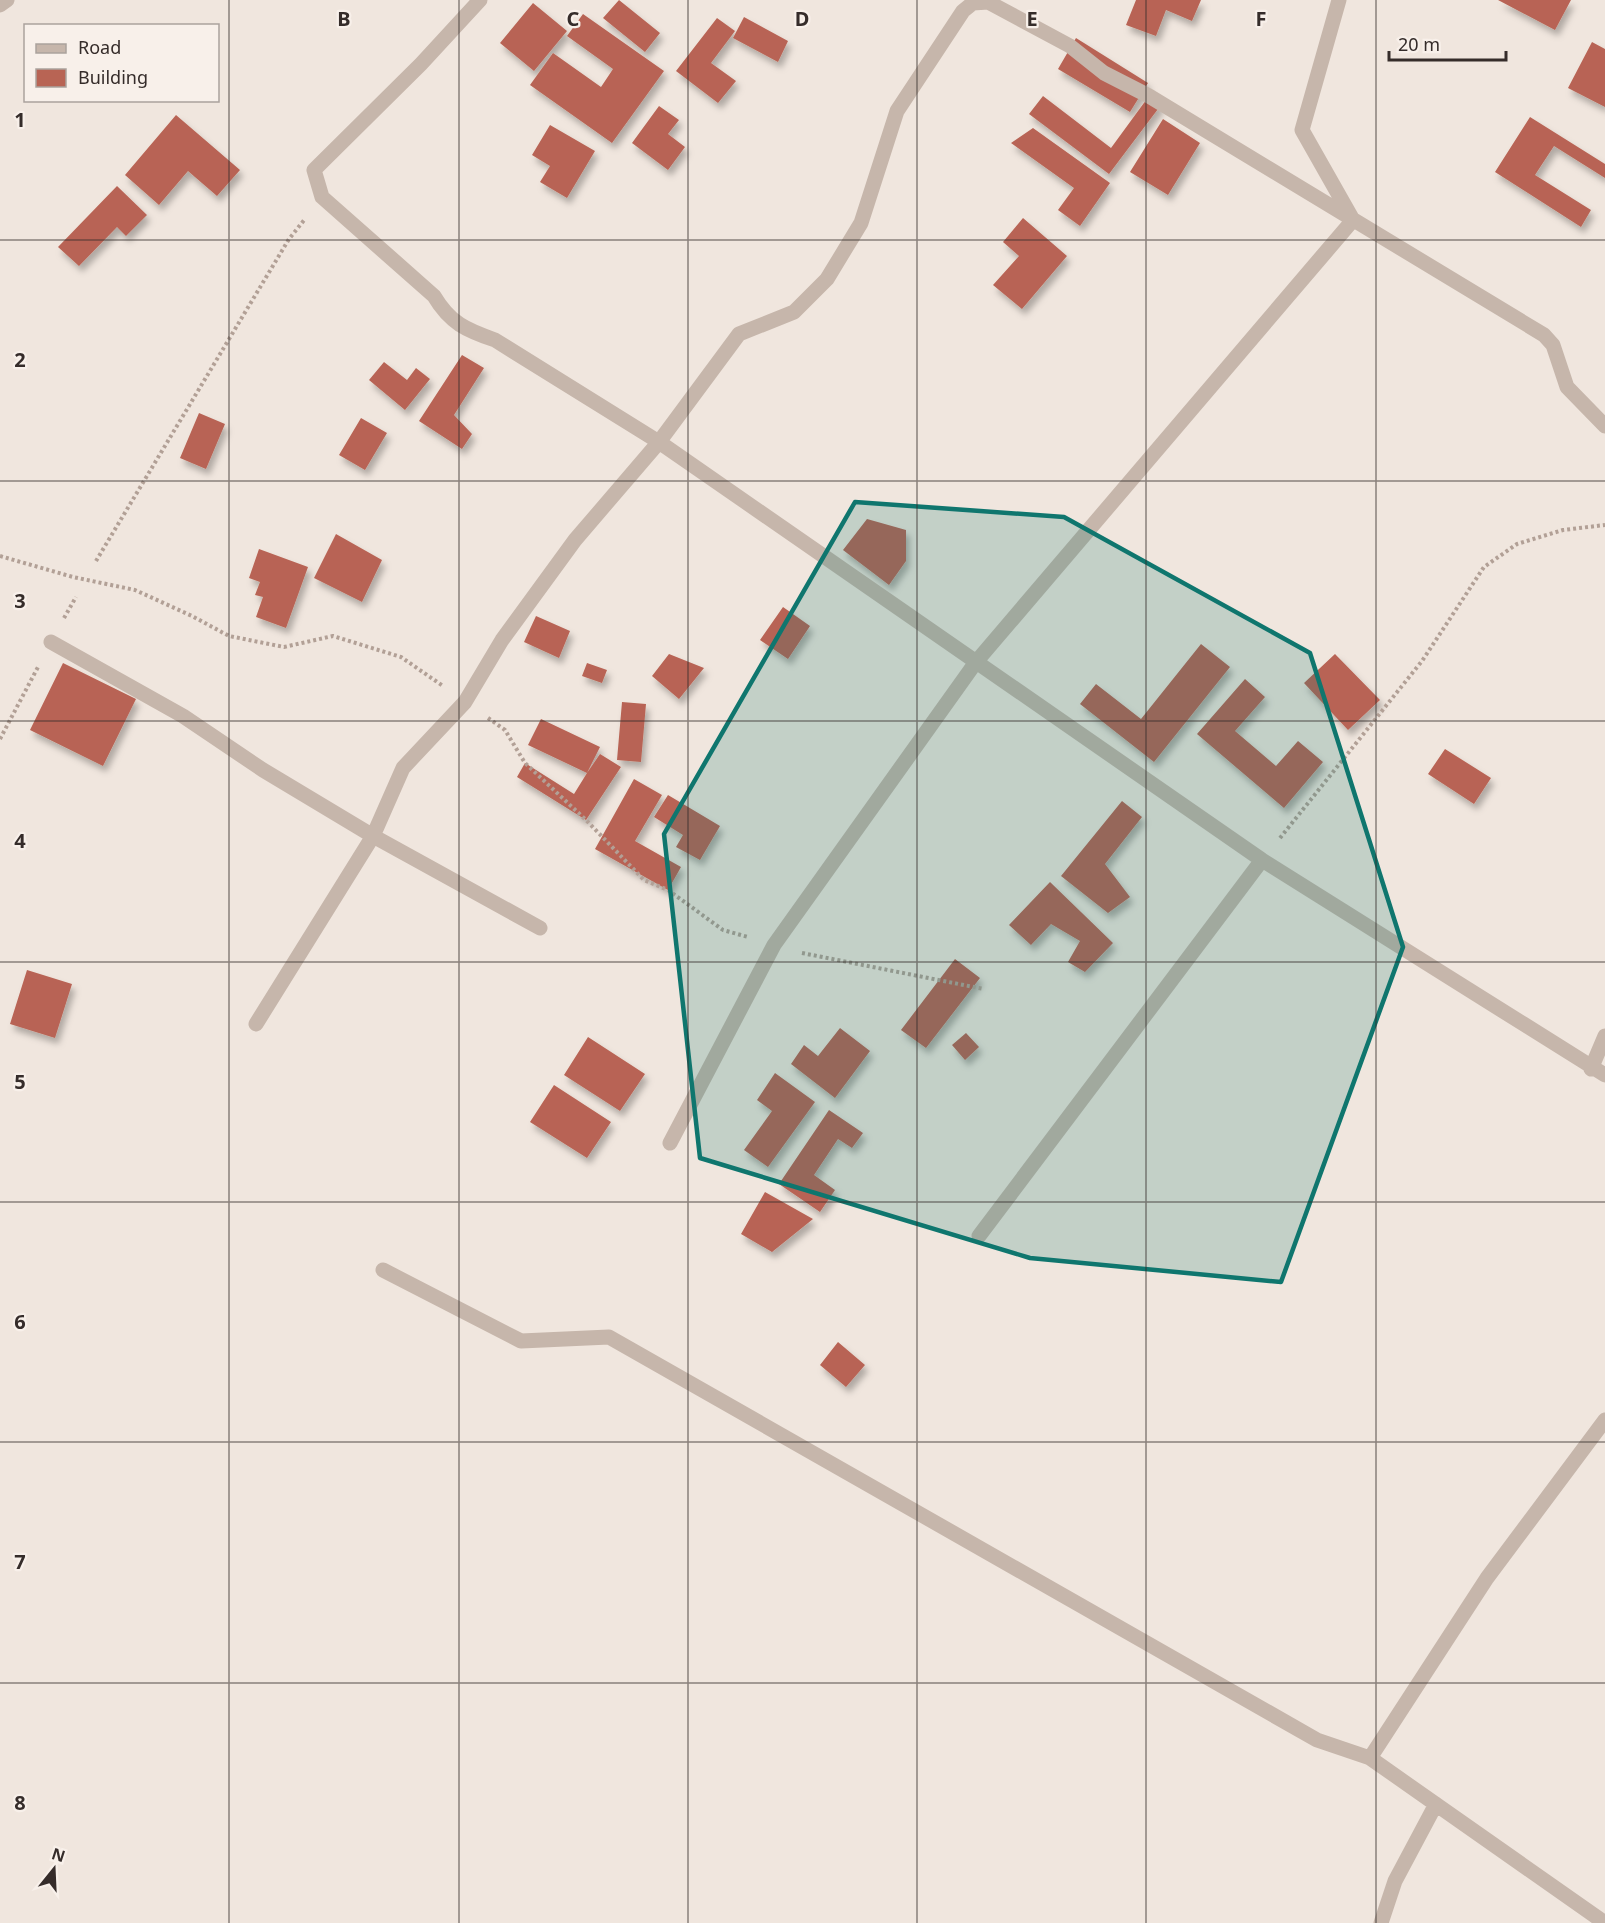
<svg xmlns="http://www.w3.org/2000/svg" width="1605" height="1923" viewBox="0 0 1605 1923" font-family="'Noto Sans',sans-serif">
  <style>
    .building { fill: #b86454; filter: url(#shadow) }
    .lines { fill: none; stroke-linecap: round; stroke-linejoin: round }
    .path { stroke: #b2a096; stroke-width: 4; stroke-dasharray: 3 3; stroke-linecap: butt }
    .minor { stroke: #c6b6ab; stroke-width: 15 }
    .marked { fill: #0f766e; fill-opacity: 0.2; stroke: #0f766e; stroke-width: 4.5; stroke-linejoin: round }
    .grid { fill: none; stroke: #352c2a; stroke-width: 1.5; stroke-opacity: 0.55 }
    .grid-label { font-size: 20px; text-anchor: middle; font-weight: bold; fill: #352c2a; stroke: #f8f0ea; stroke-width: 4.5; stroke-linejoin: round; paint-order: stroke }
  </style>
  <defs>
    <filter id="shadow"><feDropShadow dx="3.5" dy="6" stdDeviation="3" flood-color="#0004"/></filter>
  </defs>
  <rect width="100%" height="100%" fill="#f0e6de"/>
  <!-- building -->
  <path class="building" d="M619,0L660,33L645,52L603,18Z
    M1136,0H1201L1192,21L1166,10L1156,36L1126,25Z
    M1498,0H1571L1555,30Z
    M533,3L567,31L534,71L500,43Z
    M583,14L664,71L612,143L530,85L553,53L601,87L613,69L567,36Z
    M744,17L788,41L778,62L733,38Z
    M717,18L735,31L711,63L736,81L718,103L676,71Z
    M1076,38L1148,83L1130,112L1058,69Z
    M1592,42L1605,49V107L1568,88Z
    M1043,96L1111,148L1149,96L1161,105L1109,174L1029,114Z
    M659,106L679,120L668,134L685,147L668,170L632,143Z
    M176,115L240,170L217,196L188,171L159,205L125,175Z
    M1530,117L1605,164V178L1554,146L1535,175L1591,210L1581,227L1495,172Z
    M1163,119L1200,143L1168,195L1130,172Z
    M550,125L595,151L567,198L540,182L550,166L532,155Z
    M1033,128L1110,183L1080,226L1058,210L1074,188L1011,143Z
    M117,186L147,215L126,236L117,227L79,266L58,247Z
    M1023,218L1067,256L1022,309L993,285L1019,256L1003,242Z
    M462,355L484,368L454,415L472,434L462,449L419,421Z
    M384,362L407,380L416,368L430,379L405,410L369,380Z
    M199,413L225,424L206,469L180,458Z
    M361,418L387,433L365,470L339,455Z
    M867,519L906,530V561L889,585L843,550Z
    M336,534L382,560L362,602L314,578Z
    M259,549L308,567L286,628L256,617L263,597L255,595L260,582L249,578Z
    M783,607L810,626L788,659L760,640Z
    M536,616L570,631L559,658L524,642Z
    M1201,644L1230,667L1154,762L1080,704L1096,684L1141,719Z
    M669,654L704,668L679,699L652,676Z
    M1335,654L1380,700L1348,730L1304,683Z
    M63,663L136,699L103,766L30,730Z
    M587,663L607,670L602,683L582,676Z
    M1245,679L1265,697L1235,731L1276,766L1298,741L1323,762L1284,808L1197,734Z
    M622,702L646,704L641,762L617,760Z
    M541,719L600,747L587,773L600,754L621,767L586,820L517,777L525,763L574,794L587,773L528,745Z
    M1445,749L1491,778L1474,804L1428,774Z
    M634,779L662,795L635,841L681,867L668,890L595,849Z
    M668,795L720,826L700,860L676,847L683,835L654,817Z
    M1122,801L1142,817L1105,864L1130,897L1108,913L1061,876Z
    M1050,882L1113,943L1085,972L1068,962L1080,941L1051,924L1031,945L1009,925Z
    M955,959L980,978L926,1048L901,1030Z
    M27,970L72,984L55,1038L10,1024Z
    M840,1028L870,1051L835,1098L791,1064L804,1045L818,1056Z
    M966,1033L979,1047L965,1060L952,1045Z
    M588,1037L645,1074L620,1111L564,1075Z
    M775,1073L815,1102L768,1167L744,1150L772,1111L757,1100Z
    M554,1085L611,1122L587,1158L530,1122Z
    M829,1110L863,1133L852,1148L838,1139L814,1175L835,1190L820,1212L779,1184Z
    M765,1192L813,1219L772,1252L741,1234Z
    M838,1342L865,1365L846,1387L820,1365Z"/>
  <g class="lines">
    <!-- path -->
    <path class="path" d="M0,556L73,577L135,590L192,616L229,636L284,647L333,636L401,657L443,686
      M96,561L289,239L305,219
      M64,618L76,597
      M488,718L505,730L525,763L586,820L644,880L668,890L723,930L748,937
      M0,739L38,667
      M1280,838L1422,661L1484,567L1517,544L1563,530L1605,525
      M802,953L984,989"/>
    <!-- minor -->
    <path class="minor" d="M480,0L421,64L314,170L322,197L434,296C450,323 466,330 495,340L659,442L739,334L794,312L827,279L861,223L897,111L963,11L973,3L988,2L1070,46L1104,73L1149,96L1544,335L1553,345L1567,387L1605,426
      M0,5L7,0
      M51,642L183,716L263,770L373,836L540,928
      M256,1024L373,836L403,768L465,702L502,640L575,540L659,442L1262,860L1605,1075
      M1591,1069L1605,1036
      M670,1143L774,945L976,662L1353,220L1302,130L1339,0
      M979,1236L1262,860
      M383,1270L521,1341L609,1337L1317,1740L1370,1758L1487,1578L1605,1420
      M1370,1758L1605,1923
      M1381,1923L1395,1881L1436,1804"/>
  </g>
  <!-- marked area -->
  <path class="marked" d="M855,502L1064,517L1310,653L1403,947L1281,1282L1030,1258L700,1158L664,834Z"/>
  <!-- grid -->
  <path class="grid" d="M229,0V1923M459,0V1923M688,0V1923M917,0V1923M1146,0V1923M1376,0V1923M0,240H1605M0,481H1605M0,721H1605M0,962H1605M0,1202H1605M0,1442H1605M0,1683H1605"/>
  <g class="grid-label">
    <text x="344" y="26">B</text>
    <text x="573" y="26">C</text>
    <text x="802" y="26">D</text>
    <text x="1032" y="26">E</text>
    <text x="1261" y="26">F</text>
    <text x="20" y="127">1</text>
    <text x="20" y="367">2</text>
    <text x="20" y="608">3</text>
    <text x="20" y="848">4</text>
    <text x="20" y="1089">5</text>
    <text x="20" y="1329">6</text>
    <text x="20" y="1569">7</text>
    <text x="20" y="1810">8</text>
  </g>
  <!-- legend -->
  <rect x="24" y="24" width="195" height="78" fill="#f8f0ea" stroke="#aaa29d" stroke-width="1.5"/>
  <rect x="36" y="44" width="30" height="9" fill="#c6b6ab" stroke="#aaa29d" stroke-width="1.5"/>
  <text x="78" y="54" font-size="18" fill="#352c2a">Road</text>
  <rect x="36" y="69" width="30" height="18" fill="#b86454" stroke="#aaa29d" stroke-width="1.5"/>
  <text x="78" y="84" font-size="18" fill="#352c2a">Building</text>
  <!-- north arrow -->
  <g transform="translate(54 1869) rotate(18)" stroke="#f8f0ea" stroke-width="4.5" paint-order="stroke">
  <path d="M0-4.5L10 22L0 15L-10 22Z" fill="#352c2a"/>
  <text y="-9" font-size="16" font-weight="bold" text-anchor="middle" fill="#352c2a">N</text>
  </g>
  <!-- scale -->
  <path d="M1389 51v9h117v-9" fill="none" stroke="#352c2a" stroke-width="3"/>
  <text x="1398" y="51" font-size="18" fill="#352c2a" stroke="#f8f0ea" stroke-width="4.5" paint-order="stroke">20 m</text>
</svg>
